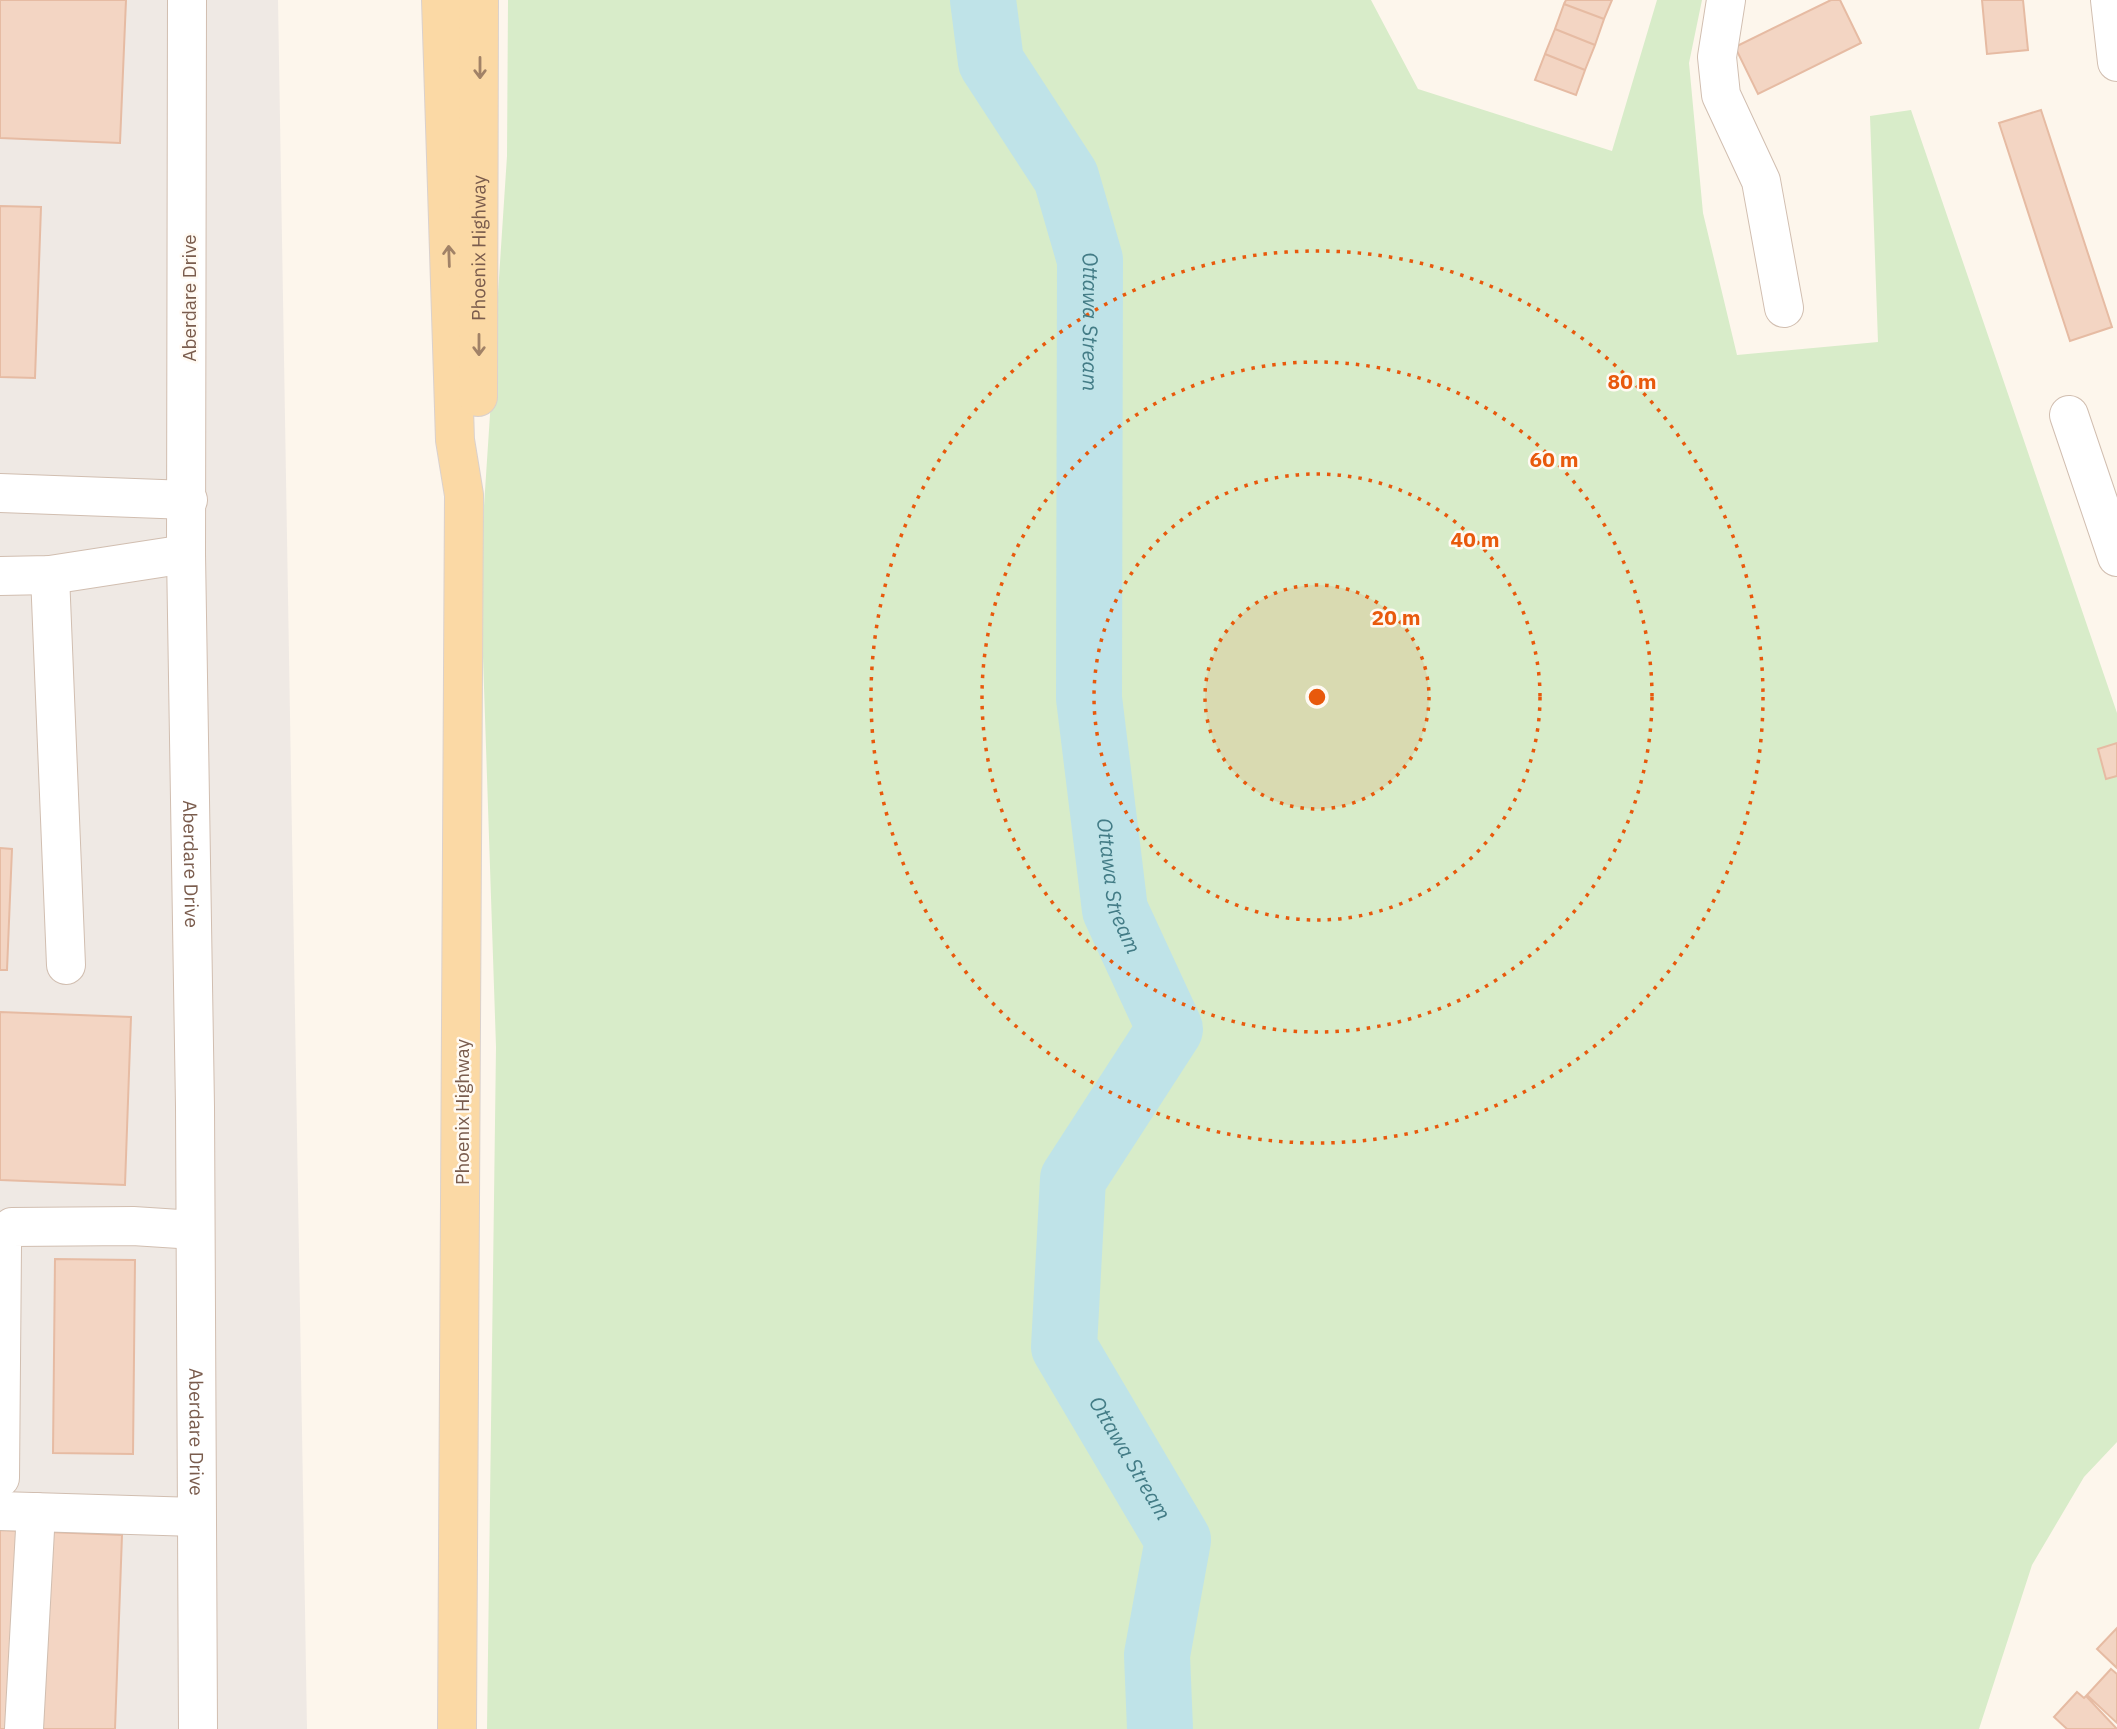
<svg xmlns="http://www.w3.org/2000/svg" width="2117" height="1729" viewBox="0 0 2117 1729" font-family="'IBM Plex Sans',sans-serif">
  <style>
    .industrial { fill: #efe9e4 }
    .green { fill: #d8ecc9 }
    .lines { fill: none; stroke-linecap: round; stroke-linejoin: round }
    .river { stroke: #bfe3e8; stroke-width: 66 }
    .building { fill: #f3d5c3; stroke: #e6bba3; stroke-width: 2 }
    .minor-casing { stroke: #d1beb0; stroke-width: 40 }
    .major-casing { stroke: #dad1cd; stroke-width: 40 }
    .minor { stroke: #fff; stroke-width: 38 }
    .major { stroke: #fbd9a5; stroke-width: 38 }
    .oneway { stroke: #a18267 }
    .ring { fill: none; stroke: #e8590c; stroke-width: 3.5; stroke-dasharray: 3.5 7 }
    .labels { text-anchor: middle; stroke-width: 5; stroke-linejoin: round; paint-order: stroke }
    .street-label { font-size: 19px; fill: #7a5c4d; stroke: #fffaf3 }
    .water-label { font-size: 21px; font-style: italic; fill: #437c86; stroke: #fffaf3 }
    .centre { fill: #e8590c; stroke: #fffaf3; stroke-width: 3.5 }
    .ring-label { font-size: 21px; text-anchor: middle; font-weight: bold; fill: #e8590c; stroke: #fffaf3; stroke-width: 5; stroke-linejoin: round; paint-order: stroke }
  </style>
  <rect width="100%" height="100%" fill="#fdf6ec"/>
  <!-- industrial -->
  <path class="industrial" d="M0,0H278L307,1729H0Z"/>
  <!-- green -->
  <path class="green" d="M508,0H1371L1418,89L1612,151L1657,0H1702L1689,63L1703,213L1737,355L1878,342L1870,116L1911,110L2117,713V1442L2084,1477L2032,1565L1979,1729H487L496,1047L480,567L507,156Z"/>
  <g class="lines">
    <!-- river -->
    <path class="river" id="s1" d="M983,0L991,62L1066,177L1090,260L1089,698L1115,910L1170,1029L1073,1179L1064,1347L1178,1540L1157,1655L1160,1729"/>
  </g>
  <!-- building -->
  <path class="building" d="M0,0H126L120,143L0,138Z
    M1566,0H1612L1604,19L1564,4Z
    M1831,0H1840L1861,43L1758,94L1735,47Z
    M1982,0H2023L2028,50L1987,54Z
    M1564,4L1604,19L1595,45L1555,29Z
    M1555,29L1595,45L1585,70L1545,54Z
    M1545,54L1585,70L1576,95L1535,80Z
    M2041,110L2112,327L2070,341L1999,123Z
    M0,206L41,207L35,378L0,377Z
    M2117,743V776L2106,779L2098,749Z
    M0,848L12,849L7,970H0Z
    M0,1012L131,1017L125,1185L0,1180Z
    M55,1259L135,1260L133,1454L53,1453Z
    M0,1530L122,1535L115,1729H0Z
    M2117,1628V1668L2097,1649Z
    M2111,1669L2117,1674V1723L2087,1695Z
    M2077,1692L2084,1698L2086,1696L2117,1729H2067L2054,1717Z"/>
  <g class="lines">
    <defs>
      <g id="minor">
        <path id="s2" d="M187,0L186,554L195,1107L198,1729"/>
        <path d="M1726,0L1717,57L1721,95L1761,181L1784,308"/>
        <path d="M2110,0L2117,62"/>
        <path d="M2069,415L2117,557"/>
        <path d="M0,493L188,500"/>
        <path d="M50,575L66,965"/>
        <path d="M0,576L50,575L186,554"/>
        <path d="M0,1478L2,1246V1237L12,1227L133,1226L195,1230"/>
        <path d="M0,1511L196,1517"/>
        <path d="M24,1729L36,1512"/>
      </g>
      <g id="major">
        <path d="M441,0L455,440L464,495L457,1729"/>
        <path id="s3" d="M478,397L479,0"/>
      </g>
    </defs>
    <!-- minor casing -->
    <use href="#minor" class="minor-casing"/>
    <!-- major casing -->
    <use href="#major" class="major-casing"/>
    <!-- minor -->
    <use href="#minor" class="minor"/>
    <!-- major -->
    <use href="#major" class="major"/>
  </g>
  <!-- one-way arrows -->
  <defs><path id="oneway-shaft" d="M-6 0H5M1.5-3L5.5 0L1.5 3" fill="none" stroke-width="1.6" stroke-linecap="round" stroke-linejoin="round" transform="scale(1.75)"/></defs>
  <g class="oneway">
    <use href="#oneway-shaft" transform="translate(480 68) rotate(90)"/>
    <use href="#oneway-shaft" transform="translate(449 256) rotate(-92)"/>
    <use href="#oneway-shaft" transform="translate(479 345) rotate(90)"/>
  </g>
  <!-- distance rings -->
  <circle cx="1317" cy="697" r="112" fill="#e8590c" fill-opacity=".12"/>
  <g class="ring">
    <circle cx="1317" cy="697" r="112"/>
    <circle cx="1317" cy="697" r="223"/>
    <circle cx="1317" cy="697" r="335"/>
    <circle cx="1317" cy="697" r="446"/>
  </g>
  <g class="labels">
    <!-- street labels -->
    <g class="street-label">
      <text dy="7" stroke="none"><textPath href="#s3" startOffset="149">Phoenix Highway</textPath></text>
      <text transform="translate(189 298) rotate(-90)" y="7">Aberdare Drive</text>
      <text dy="7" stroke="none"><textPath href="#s2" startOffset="864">Aberdare Drive</textPath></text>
      <text transform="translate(462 1112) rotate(-90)" y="7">Phoenix Highway</text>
      <text dy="7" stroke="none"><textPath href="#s2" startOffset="1432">Aberdare Drive</textPath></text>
    </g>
    <!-- water labels -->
    <g class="water-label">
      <text dy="7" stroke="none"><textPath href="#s1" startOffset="348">Ottawa Stream</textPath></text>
      <text dy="7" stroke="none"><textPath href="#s1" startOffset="915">Ottawa Stream</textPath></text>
      <text dy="7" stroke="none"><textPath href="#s1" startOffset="1545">Ottawa Stream</textPath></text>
    </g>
  </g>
  <circle cx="1317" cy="697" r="10" class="centre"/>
  <g class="ring-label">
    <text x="1632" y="389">80 m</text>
    <text x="1554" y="467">60 m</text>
    <text x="1475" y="547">40 m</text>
    <text x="1396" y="625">20 m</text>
  </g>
</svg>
